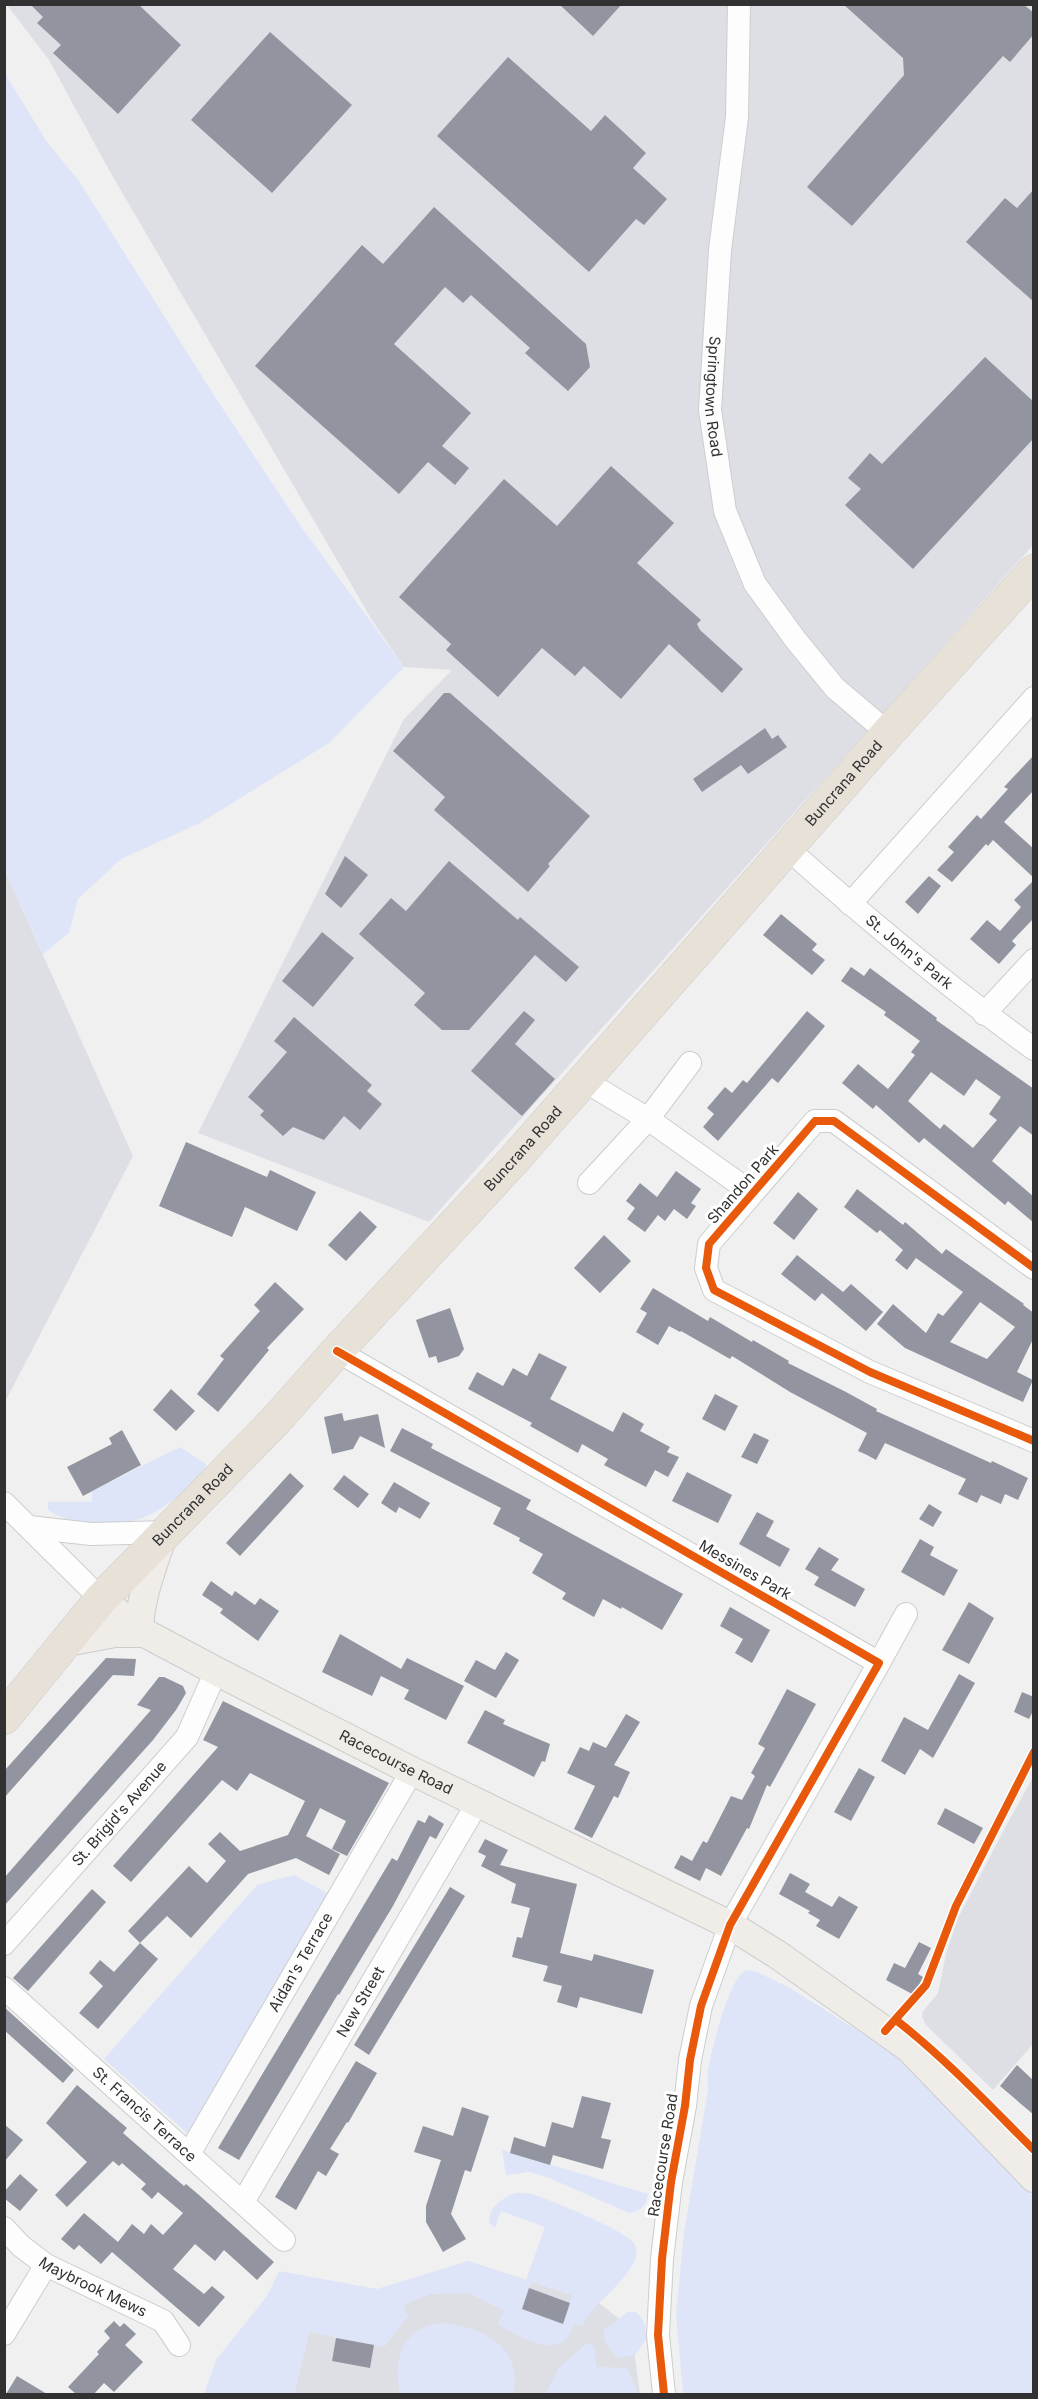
<svg xmlns="http://www.w3.org/2000/svg" width="1038" height="2399" viewBox="0 0 1038 2399" font-family="Inter,sans-serif">
  <style>
    .built { fill: #dedfe5 }
    .green { fill: #dfe5f8; fill-rule: evenodd }
    .building { fill: #9295a0; fill-rule: evenodd }
    .lines { fill: none; stroke-linecap: round; stroke-linejoin: round }
    .minor-casing { stroke: #cccdce; stroke-width: 24 }
    .major-casing { stroke: #cccccd; stroke-width: 30 }
    .highway-casing { stroke: #cccccd; stroke-width: 34 }
    .minor { stroke: #fdfdfd; stroke-width: 22 }
    .major { stroke: #f0ece7; stroke-width: 28 }
    .highway { stroke: #e7e1d8; stroke-width: 33 }
    .cycleway-casing { stroke: #fff; stroke-width: 11 }
    .cycleway { stroke: #e8590c; stroke-width: 8 }
    .labels { text-anchor: middle; stroke-width: 6; stroke-linejoin: round; paint-order: stroke }
    .street-label { font-size: 15px; fill: #313132; stroke: #fff }
  </style>
  <rect width="100%" height="100%" fill="#f0f0f1"/>
  <!-- built -->
  <path class="built" d="M7,5H1033V545L429,1222L198,1133L404,719L452,670L404,667L372,620L109,170L49,60Z
    M4,868L133,1156L5,1402H4Z
    M1033,1777V2044L993,2090L926,2025L922,2017L923,2011L938,1993L946,1954L958,1918L1006,1826Z
    M468,2261L600,2304L631,2328L640,2394H294L313,2315Z"/>
  <!-- green -->
  <path class="green" d="M4,72L47,142L79,181L217,400L302,528L404,667L329,743L200,823L121,859L78,899L69,933L43,954L4,868Z
    M180,1447L206,1464C203,1480 194,1484 181,1494C152,1517 133,1526 96,1523C77,1522 63,1520 48,1510V1502H92V1491Z
    M294,1875L329,1894L193,2129L187,2133L104,2059L257,1885Z
    M746,1970L755,1971L790,1988L892,2052L1033,2196V2394H683L676,2314L684,2232L708,2090C708,2084 707,2077 708,2071C711,2051 729,1978 746,1970Z
    M502,2150L648,2194C647,2206 640,2211 629,2213L547,2177L529,2172L506,2175Z
    M516,2193C522,2193 529,2193 535,2195C556,2202 615,2227 631,2240C635,2243 638,2251 636,2257C628,2282 594,2302 582,2325H574C561,2363 521,2338 498,2324L504,2311L469,2293L430,2294L404,2305L408,2316L384,2347L309,2332L294,2394H204L216,2360L267,2296L279,2271L377,2289L468,2261L526,2280L545,2227L501,2211L495,2228L489,2222C489,2206 502,2198 516,2193ZM532,2282L572,2295L563,2323L529,2288Z
    M628,2312H636L643,2320L648,2337L635,2355L618,2358C609,2349 603,2342 604,2330Z
    M442,2323C482,2326 524,2348 513,2394H400C393,2360 402,2326 442,2323Z
    M586,2344H592L595,2349L596,2367L627,2368L638,2394H546L559,2368Z"/>
  <!-- building -->
  <path class="building" d="M30,4H138L181,45L118,114L53,53L61,45L37,23L43,17Z
    M559,4H622L593,36Z
    M843,4H1023L1034,13V34L1010,62L1003,56L852,226L807,187L904,75L903,58Z
    M270,32L352,105L272,193L191,120Z
    M508,57L591,131L605,115L646,153L633,168L667,199L644,225L636,219L589,272L437,136Z
    M1034,189V302L966,242L1005,198L1017,208Z
    M434,207L586,344L590,367L568,391L525,353L530,348L471,295L463,303L445,287L394,344L471,413L442,446L469,468L455,485L428,462L399,494L255,366L362,245L383,264Z
    M985,357L1034,402V438L913,569L845,505L861,489L848,478L870,453L882,464Z
    M611,466L674,523L637,563L701,620L697,624L700,630L743,669L722,693L669,644L621,699L584,666L575,676L542,648L498,697L446,650L451,644L399,597L504,479L557,526Z
    M444,693H450L590,816L548,864L550,866L528,892L434,810L445,797L393,751Z
    M765,728L772,739L778,735L787,747L748,774L741,765L702,792L693,779Z
    M1034,755V790L1004,822L1034,849V878L993,840L988,846L986,844L952,882L937,870L954,852L948,847L977,815L981,819L1008,789L1004,787Z
    M345,856L368,875L341,908L325,894Z
    M449,861L518,920L520,917L579,967L566,982L535,955L469,1030H442L414,1005L425,993L359,934L391,898L406,911Z
    M929,876L941,886L918,914L905,902Z
    M1034,880V918L1012,941L1016,945L999,964L970,939L987,920L1000,931L1021,907L1014,900Z
    M781,914L817,944L812,950L825,960L812,975L763,935Z
    M322,932L354,958L313,1007L282,981Z
    M851,967L864,976L870,968L937,1018L936,1020L1034,1089V1136L1020,1126L992,1161L1034,1197V1223L1008,1201L1005,1205L924,1138L919,1143L876,1105L873,1109L842,1083L858,1064L888,1089L915,1055L911,1052L920,1041L884,1015L886,1012L841,981ZM931,1072L964,1096L976,1079L1001,1097L989,1114L997,1120L973,1148L944,1124L940,1129L908,1101Z
    M524,1011L535,1020L515,1044L555,1079L522,1116L471,1071Z
    M807,1011L825,1026L778,1083L772,1078L718,1141L703,1127L714,1114L707,1108L725,1087L732,1093L743,1080L747,1083Z
    M294,1017L372,1085L367,1091L382,1104L360,1130L344,1116L324,1140L293,1127L283,1136L260,1115L264,1111L248,1097L287,1052L274,1041Z
    M186,1142L267,1177L270,1170L316,1192L297,1231L245,1207L232,1237L159,1206Z
    M676,1171L701,1189L691,1203L696,1206L687,1219L674,1209L665,1221L658,1215L645,1232L627,1219L635,1208L626,1201L640,1183L657,1197Z
    M857,1189L903,1225L905,1222L942,1254L946,1249L1024,1304L1023,1305L1034,1313V1337L1017,1372L1033,1380L1023,1402L905,1348L877,1324L893,1304L926,1333L938,1313L943,1316L963,1292L916,1258L907,1270L895,1260L903,1250L880,1230L877,1233L844,1207ZM980,1302L1015,1327L987,1359L950,1342Z
    M798,1192L818,1209L794,1240L773,1223Z
    M360,1211L377,1227L346,1261L328,1245Z
    M604,1235L631,1261L600,1293L574,1268Z
    M797,1255L843,1292L851,1284L883,1312L866,1331L822,1293L815,1301L781,1274Z
    M275,1282L304,1309L267,1348L269,1350L218,1412L197,1394L224,1359L220,1356L260,1311L254,1305Z
    M653,1288L708,1321L710,1317L752,1342L753,1340L789,1361L788,1363L846,1392L877,1409L876,1411L991,1463L992,1461L1028,1478L1018,1500L1005,1494L1001,1504L981,1495L977,1503L958,1494L966,1479L885,1443L876,1460L867,1455L858,1451L867,1433L790,1392L732,1356L730,1359L681,1331L680,1332L669,1326L658,1345L636,1332L647,1313L640,1309Z
    M450,1308L464,1349L459,1356L438,1363L436,1356L429,1358L416,1320Z
    M539,1353L567,1367L550,1399L613,1432L623,1412L644,1424L640,1431L670,1447L667,1452L679,1457L668,1477L655,1470L646,1487L604,1465L608,1459L582,1444L578,1453L530,1426L532,1423L468,1389L477,1372L503,1386L513,1368L527,1376Z
    M171,1389L195,1411L176,1431L153,1410Z
    M715,1394L738,1406L725,1431L702,1419Z
    M342,1413L344,1421L378,1414L385,1448L360,1436L353,1449L332,1454L324,1417Z
    M402,1428L433,1444L431,1448L531,1500L526,1509L683,1594L662,1630L622,1607L621,1609L603,1599L594,1617L562,1599L566,1593L532,1573L543,1554L519,1541L520,1538L493,1524L501,1508L390,1451Z
    M122,1430L141,1465L83,1496L67,1467L112,1444L109,1438Z
    M754,1433L769,1440L757,1464L741,1457Z
    M687,1472L732,1495L718,1523L672,1501Z
    M290,1473L304,1486L240,1556L226,1543Z
    M344,1475L369,1494L358,1508L333,1489Z
    M394,1482L430,1503L420,1519L399,1507L396,1513L381,1503Z
    M929,1504L942,1512L933,1527L919,1519Z
    M757,1512L774,1521L766,1536L790,1549L780,1567L739,1544Z
    M920,1539L934,1547L930,1555L958,1570L944,1596L901,1572Z
    M819,1547L839,1559L831,1570L865,1589L855,1607L814,1585L819,1577L805,1569Z
    M211,1581L232,1596L235,1591L255,1605L260,1598L279,1611L258,1641L220,1613L223,1609L202,1595Z
    M969,1602L994,1618L969,1664L942,1650Z
    M730,1607L770,1630L752,1663L735,1653L743,1639L720,1626Z
    M340,1634L401,1669L407,1658L464,1686L446,1720L404,1699L409,1690L381,1676L372,1696L322,1672Z
    M506,1652L519,1660L496,1698L464,1681L476,1660L495,1670Z
    M106,1658L136,1659L134,1676L113,1675L4,1798V1771Z
    M959,1674L975,1683L933,1758L920,1749L905,1775L881,1761L904,1717L928,1730Z
    M159,1677H164L183,1686L186,1693L176,1710L153,1740L4,1906V1878L151,1710L137,1705Z
    M787,1689L816,1704L770,1787L767,1785L749,1829L747,1828L721,1876L706,1868L700,1881L674,1868L681,1855L692,1861L703,1841L707,1843L731,1796L742,1800L755,1776L751,1773L765,1748L758,1744Z
    M1022,1692L1034,1697V1709L1029,1719L1014,1712Z
    M223,1701L389,1783L347,1856L332,1849L346,1821L320,1808L306,1836L340,1854L329,1875L296,1858L248,1874L191,1938L167,1916L140,1943L158,1959L98,2029L79,2013L103,1986L89,1973L100,1960L114,1972L140,1943L128,1931L189,1866L207,1883L226,1861L208,1844L220,1832L240,1851L288,1835L305,1801L250,1773L237,1791L222,1780L131,1882L113,1866L218,1747L203,1740Z
    M485,1710L505,1720L503,1724L550,1744L545,1762L542,1761L534,1777L467,1743Z
    M626,1714L640,1722L614,1765L630,1772L618,1798L614,1796L592,1838L574,1829L595,1786L567,1773L580,1747L589,1751L593,1742L606,1748Z
    M859,1768L875,1777L851,1821L834,1812Z
    M945,1808L983,1828L974,1844L937,1824Z
    M429,1815L444,1824L436,1839L430,1836L393,1906L339,1995L338,1994L239,2160L218,2148L392,1858L397,1861L418,1820L425,1823Z
    M485,1839L508,1850L500,1865L577,1884L560,1953L592,1961L594,1954L654,1970L642,2014L580,1997L577,2008L557,2002L562,1986L543,1981L548,1966L512,1957L517,1937L522,1938L530,1908L511,1903L516,1884L481,1866L486,1856L478,1852Z
    M790,1873L810,1884L805,1892L832,1907L839,1896L858,1907L839,1939L816,1926L820,1920L808,1913L810,1911L779,1894Z
    M450,1887L465,1896L369,2055L354,2045Z
    M92,1889L106,1902L28,1991L13,1978Z
    M919,1942L931,1948L918,1974L923,1977L914,1995L886,1980L894,1963L905,1968Z
    M4,2007L74,2070L63,2083L4,2030Z
    M356,2061L377,2073L348,2123L347,2122L330,2149L339,2154L326,2176L318,2171L296,2210L275,2197Z
    M1017,2065L1034,2081V2115L1000,2086Z
    M77,2085L127,2128L123,2133L184,2186L186,2184L199,2195L274,2262L257,2280L224,2250L215,2261L195,2244L173,2269L204,2294L212,2286L225,2297L199,2327L112,2252L101,2264L79,2245L74,2250L61,2239L84,2213L118,2242L132,2224L144,2234L151,2224L163,2235L183,2213L158,2192L152,2199L141,2189L146,2184L122,2163L119,2166L113,2161L67,2207L55,2195L87,2162L46,2123Z
    M582,2096L611,2103L601,2138L611,2140L603,2169L553,2155L550,2165L510,2153L514,2137L545,2147L552,2122L573,2128Z
    M462,2107L489,2116L471,2172L465,2170L451,2214L466,2239L443,2252L426,2222V2206L441,2160L414,2152L423,2126L453,2136Z
    M4,2124L23,2140L4,2162Z
    M20,2174L38,2190L20,2211L4,2198V2192Z
    M529,2288L570,2303L563,2324L522,2309Z
    M114,2321L120,2327L124,2323L136,2334L125,2345L143,2362L114,2392L104,2383L94,2394H76L68,2387L99,2354L97,2352L110,2338L104,2331Z
    M336,2338L374,2345L370,2368L332,2361Z
    M17,2376L47,2394H6Z"/>
  <g class="lines">
    <defs>
      <g id="minor">
        <path id="s1" d="M739,4L737,117L720,250L710,410L725,511L755,584L795,639L835,688L888,733"/>
        <path id="s2" d="M788,849C867,919 948,987 1034,1049"/>
        <path d="M850,904L1034,698"/>
        <path d="M984,1014L1034,960"/>
        <path d="M583,1080L648,1119L752,1193"/>
        <path d="M589,1183L648,1119L690,1063"/>
        <path d="M1034,1268L834,1121H815L709,1244L706,1268L714,1290L870,1372L1034,1441"/>
        <path d="M337,1351L879,1663L730,1925L701,2006L690,2060L685,2106L671,2182L662,2259L658,2335L664,2394"/>
        <path d="M4,1503L101,1599"/>
        <path d="M29,1527L91,1534L167,1532"/>
        <path d="M879,1663L906,1614"/>
        <path id="s3" d="M4,1944L187,1737L216,1671"/>
        <path id="s4" d="M4,1988L284,2240"/>
        <path id="s5" d="M189,2154L412,1771"/>
        <path id="s6" d="M243,2202L478,1802"/>
        <path id="s7" d="M4,2228L21,2246L46,2265L163,2321L179,2345"/>
        <path d="M4,2334L46,2265"/>
      </g>
      <g id="major">
        <path id="s8" d="M101,1599L139,1630L216,1671L412,1771L730,1925L778,1955L909,2048L1034,2178"/>
        <path d="M139,1630C140,1598 152,1568 162,1538"/>
        <path d="M67,1642L115,1633H144"/>
      </g>
      <g id="highway">
        <path id="s9" d="M4,1718L101,1599L276,1420L337,1351L512,1162L888,733L1034,571"/>
      </g>
    </defs>
    <!-- minor casing -->
    <use href="#minor" class="minor-casing"/>
    <!-- major casing -->
    <use href="#major" class="major-casing"/>
    <!-- highway casing -->
    <use href="#highway" class="highway-casing"/>
    <!-- minor -->
    <use href="#minor" class="minor"/>
    <!-- major -->
    <use href="#major" class="major"/>
    <!-- highway -->
    <use href="#highway" class="highway"/>
    <defs>
      <path id="cycleway" d="M1034,1268L834,1121H815L709,1244L706,1268L714,1290L870,1372L1034,1441
        M337,1351L879,1663L730,1925L701,2006L690,2060L685,2106L671,2182L662,2259L658,2335L664,2394
        M896,2020C946,2059 989,2105 1034,2150
        M885,2031L926,1985L956,1906L1034,1752"/>
    </defs>
    <!-- cycleway casing -->
    <use href="#cycleway" class="cycleway-casing"/>
    <!-- cycleway -->
    <use href="#cycleway" class="cycleway"/>
  </g>
  <g class="labels">
    <!-- street labels -->
    <g class="street-label">
      <text dy="5" stroke="none"><textPath href="#s1" startOffset="394">Springtown Road</textPath></text>
      <text dy="5" stroke="none"><textPath href="#s9" startOffset="1257">Buncrana Road</textPath></text>
      <text dy="5" stroke="none"><textPath href="#s2" startOffset="159">St. John's Park</textPath></text>
      <text dy="5" stroke="none"><textPath href="#s9" startOffset="771">Buncrana Road</textPath></text>
      <text transform="translate(743 1184) rotate(-49)" y="5">Shandon Park</text>
      <text dy="5" stroke="none"><textPath href="#s9" startOffset="285">Buncrana Road</textPath></text>
      <text transform="translate(745 1570) rotate(30)" y="5">Messines Park</text>
      <text dy="5" stroke="none"><textPath href="#s8" startOffset="338">Racecourse Road</textPath></text>
      <text dy="5" stroke="none"><textPath href="#s3" startOffset="174">St. Brigid's Avenue</textPath></text>
      <text dy="5" stroke="none"><textPath href="#s5" startOffset="222">Aidan's Terrace</textPath></text>
      <text dy="5" stroke="none"><textPath href="#s6" startOffset="232">New Street</textPath></text>
      <text dy="5" stroke="none"><textPath href="#s4" startOffset="189">St. Francis Terrace</textPath></text>
      <text transform="translate(663 2155) rotate(-81)" y="5">Racecourse Road</text>
      <text dy="5" stroke="none"><textPath href="#s7" startOffset="108">Maybrook Mews</textPath></text>
    </g>
  </g>
  <!-- border -->
  <rect width="1038" height="2399" fill="none" stroke="#313132" stroke-width="12"/>
</svg>
